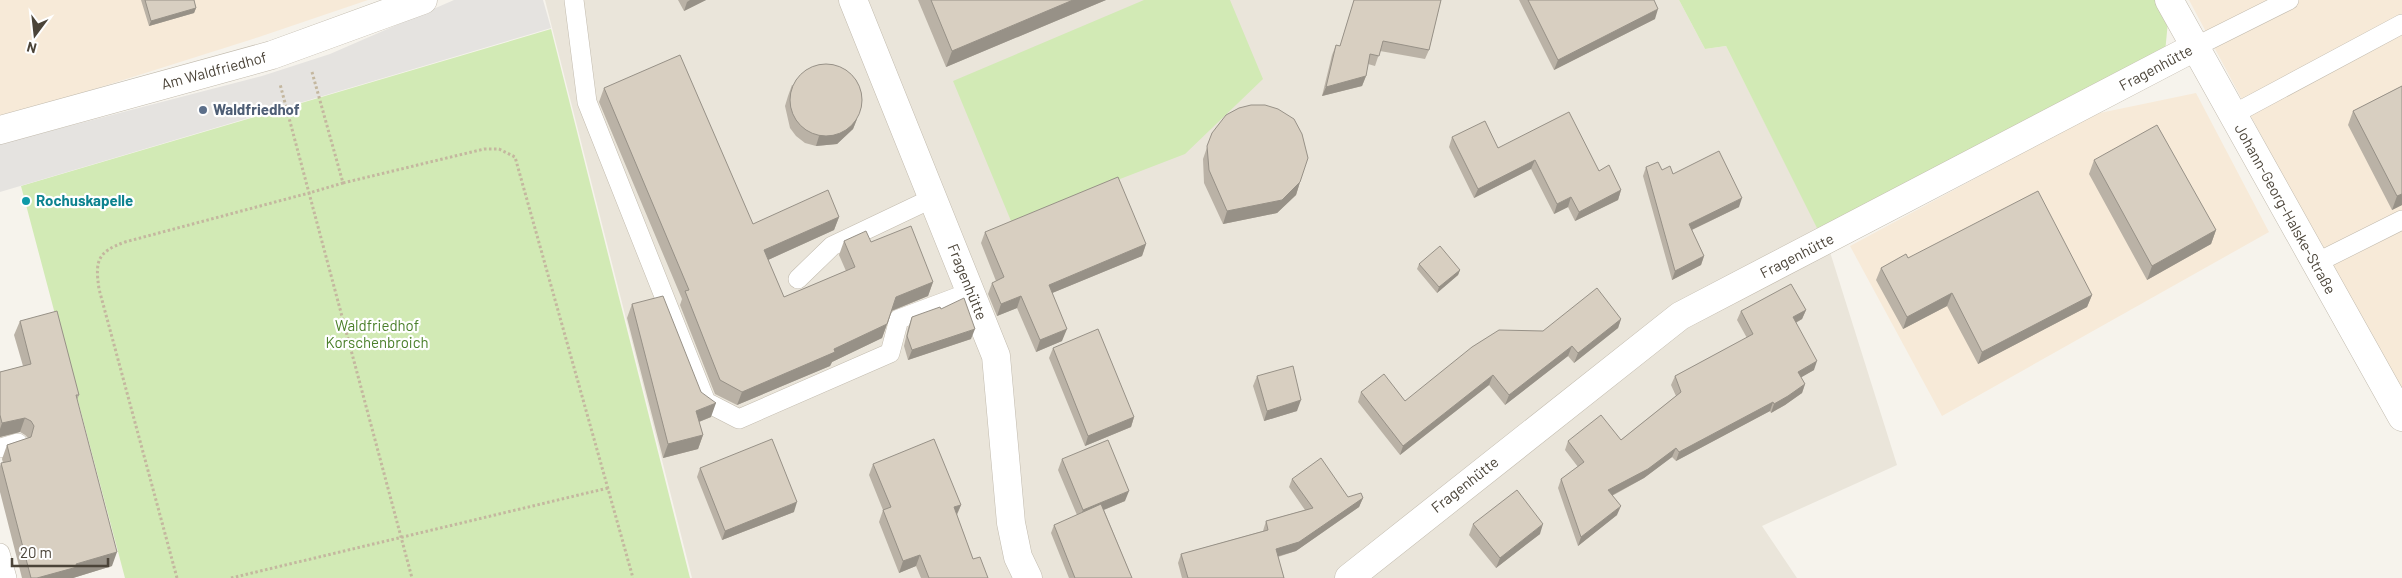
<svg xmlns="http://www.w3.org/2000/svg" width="2402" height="578" viewBox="0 0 2402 578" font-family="Barlow,sans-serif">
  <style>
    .residential { fill: #eae5da }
    .commercial { fill: #f7ead8 }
    .green { fill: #d2eab5 }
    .parking { fill: #e5e3e0 }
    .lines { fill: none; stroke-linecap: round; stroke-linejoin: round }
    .service-casing { stroke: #c2bbae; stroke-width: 20 }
    .minor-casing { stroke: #c2bbae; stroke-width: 29 }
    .path { stroke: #c4b79f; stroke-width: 3; stroke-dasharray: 2.5 2.5; stroke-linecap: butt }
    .service { stroke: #fff; stroke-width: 19 }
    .minor { stroke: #fff; stroke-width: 28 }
    .wall { fill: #bab2a6 }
    .shaded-wall { fill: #979187 }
    .building { fill: #d8cfc1; stroke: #979187 }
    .service-dot { fill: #5c6f8a; stroke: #fff; stroke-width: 2 }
    .culture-dot { fill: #0f9aa8; stroke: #fff; stroke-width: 2 }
    .labels { text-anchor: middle; stroke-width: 4.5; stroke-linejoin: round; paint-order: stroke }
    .street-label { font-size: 15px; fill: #4b4439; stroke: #fff }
    .service-label { font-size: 15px; font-weight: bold; fill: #4e5e75; stroke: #fff; text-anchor: start }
    .culture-label { font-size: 15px; font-weight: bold; fill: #0d838f; stroke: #fff; text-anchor: start }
    .park-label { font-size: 15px; fill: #4a7f2a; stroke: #fff }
  </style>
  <rect width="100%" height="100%" fill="#f6f3ec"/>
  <!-- residential -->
  <path class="residential" d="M545,0H1679L1705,49L1726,46L1830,252L1897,465L1762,526L1797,578H692Z"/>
  <!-- commercial -->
  <path class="commercial" d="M0,0H368L259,37L0,119Z
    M2189,0H2402V389L2279,169Z
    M2196,93L2269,232L1942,416L1850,246L2095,114Z"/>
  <!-- green -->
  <path class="green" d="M1144,0H1230L1263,79L1185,154L1011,221L953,81Z
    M1679,0H2156L2168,21L2165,53L1819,232L1726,46L1705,49Z
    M551,29L690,578H125L21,186Z"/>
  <!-- parking -->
  <path class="parking" d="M454,0H543L551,28L0,192V144L262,76L330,54Z"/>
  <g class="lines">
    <defs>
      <path id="service" d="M574,0L587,102L706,402L739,419L890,353L899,319L971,292
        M2195,47L2289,0
        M2232,115L2402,24
        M2316,263L2402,220
        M798,279L832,246L933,198
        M0,448L18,443
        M0,553L7,578"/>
      <path id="minor" d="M853,0L996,356L1011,523L1018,557L1028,578
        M2169,0L2402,417
        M0,130L272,55L423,0
        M1349,578L1680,316L2195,47"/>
    </defs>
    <!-- service casing -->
    <use href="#service" class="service-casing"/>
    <!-- minor casing -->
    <use href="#minor" class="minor-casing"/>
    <!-- path -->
    <path class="path" d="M312,72L343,183L309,193L412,578
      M343,183L484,149H499L515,157L633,578
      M177,578L99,289C95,261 97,252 125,242L309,193L280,84
      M231,578L608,488"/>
    <!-- service -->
    <use href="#service" class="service"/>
    <!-- minor -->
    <use href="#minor" class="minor"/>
  </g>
  <!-- wall -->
  <path class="wall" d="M141,0H194L196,8L194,13L149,26Z
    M678,0H706L684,11Z
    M918,0H1106L946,67Z
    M1354,0H1441L1429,50L1425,59L1380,51L1375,66L1368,64L1366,76L1362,86L1322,96L1332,55L1336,45L1340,46Z
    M1519,0H1654L1655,19L1554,70Z
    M792,85L857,119L853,129L837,144L816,146L805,143L796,136L790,128L785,106L788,96Z
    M2402,86V205L2392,210L2348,125L2353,111Z
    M604,88L753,224L839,217L834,230L768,260L784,297L846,271L839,255L844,241L871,242L933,282L928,296L892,311L882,338L832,362L830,366L737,405L715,394L680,305L682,299L599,102Z
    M1212,133L1300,182L1296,195L1277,213L1223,224L1204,183L1203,159Z
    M1452,137L1599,171L1621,190L1618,200L1575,221L1568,207L1554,214L1531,169L1474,198L1449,147Z
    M2094,160L2216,230L2211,244L2147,280L2089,174Z
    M1646,167L1662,170L1673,174L1739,207L1692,230L1704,256L1701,265L1672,280L1643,176Z
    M985,232L1146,244L1142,256L1052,293L1062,341L1036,352L1017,308L997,316L988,294L992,283L996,281L981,243Z
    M1908,258L2092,295L2087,307L1978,364L1947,306L1903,329L1876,280L1881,268Z
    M1419,264L1460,270L1458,275L1437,293L1417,269Z
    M632,304L711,417L699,422L703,435L698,449L663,458L627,318Z
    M941,309L971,339L908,360L904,346L908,328L912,317Z
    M1806,310L1802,319L1796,323L1814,370L1801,377L1805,384L1802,393L1785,405L1771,413L1770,411L1676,461L1672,457L1644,478L1612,496L1617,515L1578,546L1558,488L1561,479L1578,467L1565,450L1568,441L1621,440L1676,396L1671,385L1675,376L1747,338L1737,320L1741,311Z
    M1621,319L1618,328L1574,363L1568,356L1505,405L1489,385L1400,455L1358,402L1361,392L1405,401L1543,331Z
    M20,321L79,395L77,400L112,566L73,578H22L0,492V466L1,463H3L2,459L7,445L28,438L25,435L20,432L0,437V372L23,366L14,335Z
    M1053,348L1134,417L1131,427L1085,446L1049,358Z
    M1257,376L1297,411L1264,421L1253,386Z
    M1062,459L1125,501L1104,510L1132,578H1069L1051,533L1054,525L1077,515L1058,470Z
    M873,464L961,505L957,515L973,559L988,578H921L916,566L899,573L879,522L883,510L869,475Z
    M700,468L794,512L722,540L697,477Z
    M1292,479L1348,497L1363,498L1359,507L1296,551L1278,557L1284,578H1182L1178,563L1181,554L1263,531L1266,521L1305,510L1289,487Z
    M1473,524L1540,534L1496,568L1469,535Z"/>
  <!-- shaded-wall -->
  <path class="shaded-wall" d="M690,0H706L684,11L687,2Z
    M1073,0H1106L946,67L952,51Z
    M196,8L194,13L149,26L151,21Z
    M1658,9L1655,19L1554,70L1558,60Z
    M1366,76L1362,86L1322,96L1326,87Z
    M857,119L853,129L837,144L816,146L819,136Z
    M1535,160L1531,169L1474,198L1478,189Z
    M1300,182L1296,195L1277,213L1223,224L1227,211Z
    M1621,190L1618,200L1575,221L1579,212Z
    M2402,194V205L2392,210L2397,196Z
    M1571,197L1568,207L1554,214L1557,204Z
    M1742,198L1739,207L1685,233L1689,224Z
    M839,217L834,230L759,264L764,250Z
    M2216,230L2211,244L2147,280L2152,266Z
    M1146,244L1142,256L1045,296L1049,285Z
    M1704,256L1701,265L1672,280L1675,271Z
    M1460,270L1458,275L1437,293L1439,287Z
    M933,282L928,296L891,311L896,297Z
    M1952,293L1947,306L1903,329L1907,317Z
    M2092,295L2087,307L1978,364L1982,352Z
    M1021,296L1017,308L997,316L1001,304Z
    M1806,310L1802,319L1789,326L1793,317Z
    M1621,319L1618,328L1574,363L1578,353Z
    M887,324L882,338L832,362L830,366L737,405L742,392Z
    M975,329L971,339L908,360L912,350Z
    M1067,329L1062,341L1036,352L1040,340Z
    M1572,346L1568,356L1505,405L1509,395Z
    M1817,361L1814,370L1795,381L1798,372Z
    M1493,375L1489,385L1400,455L1403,446Z
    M1805,384L1802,393L1785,405L1771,413L1774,404Z
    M1301,400L1297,411L1264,421L1267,411Z
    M1773,402L1770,411L1676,461L1679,452Z
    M716,403L711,417L691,425L696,411Z
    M1134,417L1131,427L1085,446L1088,436Z
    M25,418L20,432L0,437V429L2,423Z
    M703,435L698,449L663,458L668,444Z
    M1676,448L1672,457L1644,478L1605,499L1608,490Z
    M1129,491L1125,501L1079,520L1083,510Z
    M1363,498L1359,507L1296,551L1272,558L1276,549Z
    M797,502L794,512L722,540L725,531Z
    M961,505L956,516L954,507Z
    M1621,506L1617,515L1578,546L1581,537Z
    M1543,524L1540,534L1496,568L1500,558Z
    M117,552L112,566L73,578H37L76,564Z
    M920,555L916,566L899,573L903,561Z"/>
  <!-- building -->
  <path class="building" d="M145,0H194L196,8L151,21Z
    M931,0H1073L952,51Z
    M1354,0H1441L1429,50L1383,41L1379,56L1370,54L1366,76L1326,87L1336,45L1340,46Z
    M1528,0H1654L1658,9L1558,60Z
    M680,55L753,224L828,190L839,217L764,250L784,297L855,267L844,241L866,231L871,242L911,226L933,282L896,297L887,324L834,349L835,352L742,392L720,380L685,291L689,290L604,88Z
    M790 100a36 36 0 1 1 72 0a36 36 0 1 1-72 0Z
    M2402,86V194L2397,196L2353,111Z
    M1251,105H1265L1278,109L1294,119L1302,134L1308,158L1300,182L1282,200L1227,211L1209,170L1207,146L1212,133L1226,115L1239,108Z
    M1569,112L1599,171L1609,165L1621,190L1579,212L1571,197L1557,204L1535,160L1478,189L1452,137L1485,121L1498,148Z
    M2157,125L2216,230L2152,266L2094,160Z
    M1719,151L1742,198L1689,224L1704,256L1675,271L1646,167L1658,162L1662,170L1670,166L1673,174Z
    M1118,177L1146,244L1049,285L1067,329L1040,340L1021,296L1001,304L992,283L1004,277L985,232Z
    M2038,191L2092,295L1982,352L1952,293L1907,317L1881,268L1906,254L1908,258Z
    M1440,246L1460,270L1439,287L1419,264Z
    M1791,284L1806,310L1793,317L1817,361L1798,372L1805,384L1788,396L1774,404L1773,402L1679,452L1676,448L1648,469L1608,490L1621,506L1581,537L1561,479L1584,462L1568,441L1601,415L1621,440L1681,392L1675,376L1753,334L1741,311Z
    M1597,288L1621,319L1578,353L1572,346L1509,395L1493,375L1403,446L1361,392L1384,374L1405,401L1472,347L1499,330L1543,331Z
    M663,296L701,392L716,403L696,411L703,435L668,444L632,304Z
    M964,298L975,329L912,350L907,336L912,317L940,307L941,309Z
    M57,311L79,395H76L117,552L76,564L77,567L37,578H31L1,463L11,461L7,445L31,437L34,426L31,421L25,418L2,423L0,415V372L31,364L20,321Z
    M1098,329L1134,417L1088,436L1053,348Z
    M1293,366L1301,400L1267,411L1257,376Z
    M772,439L797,502L725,531L700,468Z
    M934,439L961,505L954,507L973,559L980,557L988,578H929L920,555L903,561L883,510L891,507L873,464Z
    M1108,440L1129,491L1083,510L1062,459Z
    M1321,458L1348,497L1361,493L1363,498L1299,542L1276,549L1284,578H1188L1181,554L1268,530L1266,521L1313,508L1292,479Z
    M1517,490L1543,524L1500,558L1473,524Z
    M1101,504L1132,578H1075L1054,525Z"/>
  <!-- markers -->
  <circle class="service-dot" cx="203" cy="110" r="5"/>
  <circle class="culture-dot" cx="26" cy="201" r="5"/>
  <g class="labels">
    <!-- street labels -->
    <g class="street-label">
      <text transform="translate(2156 68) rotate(-28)" y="5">Fragenhütte</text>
      <text transform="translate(214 71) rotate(-15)" y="5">Am Waldfriedhof</text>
      <text transform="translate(2285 209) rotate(61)" y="5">Johann-Georg-Halske-Straße</text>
      <text transform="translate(1797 256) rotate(-27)" y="5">Fragenhütte</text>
      <text transform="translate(967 282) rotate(68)" y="5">Fragenhütte</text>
      <text transform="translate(1465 485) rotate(-38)" y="5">Fragenhütte</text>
    </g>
    <!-- service labels -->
    <g class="service-label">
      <text x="213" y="115">Waldfriedhof</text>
    </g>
    <!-- culture labels -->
    <g class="culture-label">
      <text x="36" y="206">Rochuskapelle</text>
    </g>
    <!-- park labels -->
    <g class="park-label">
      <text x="377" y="331">Waldfriedhof<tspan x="377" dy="17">Korschenbroich</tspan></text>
    </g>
  </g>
  <!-- north arrow -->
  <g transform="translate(35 35) rotate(195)" stroke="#ffffff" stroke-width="4" paint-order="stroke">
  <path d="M0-4L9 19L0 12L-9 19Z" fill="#4b4439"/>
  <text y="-8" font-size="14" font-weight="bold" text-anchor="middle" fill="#4b4439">N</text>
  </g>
  <!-- scale -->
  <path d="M12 558v8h96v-8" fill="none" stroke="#4b4439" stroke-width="2.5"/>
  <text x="20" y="558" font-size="15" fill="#4b4439" stroke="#ffffff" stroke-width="4" paint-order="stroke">20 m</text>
</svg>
